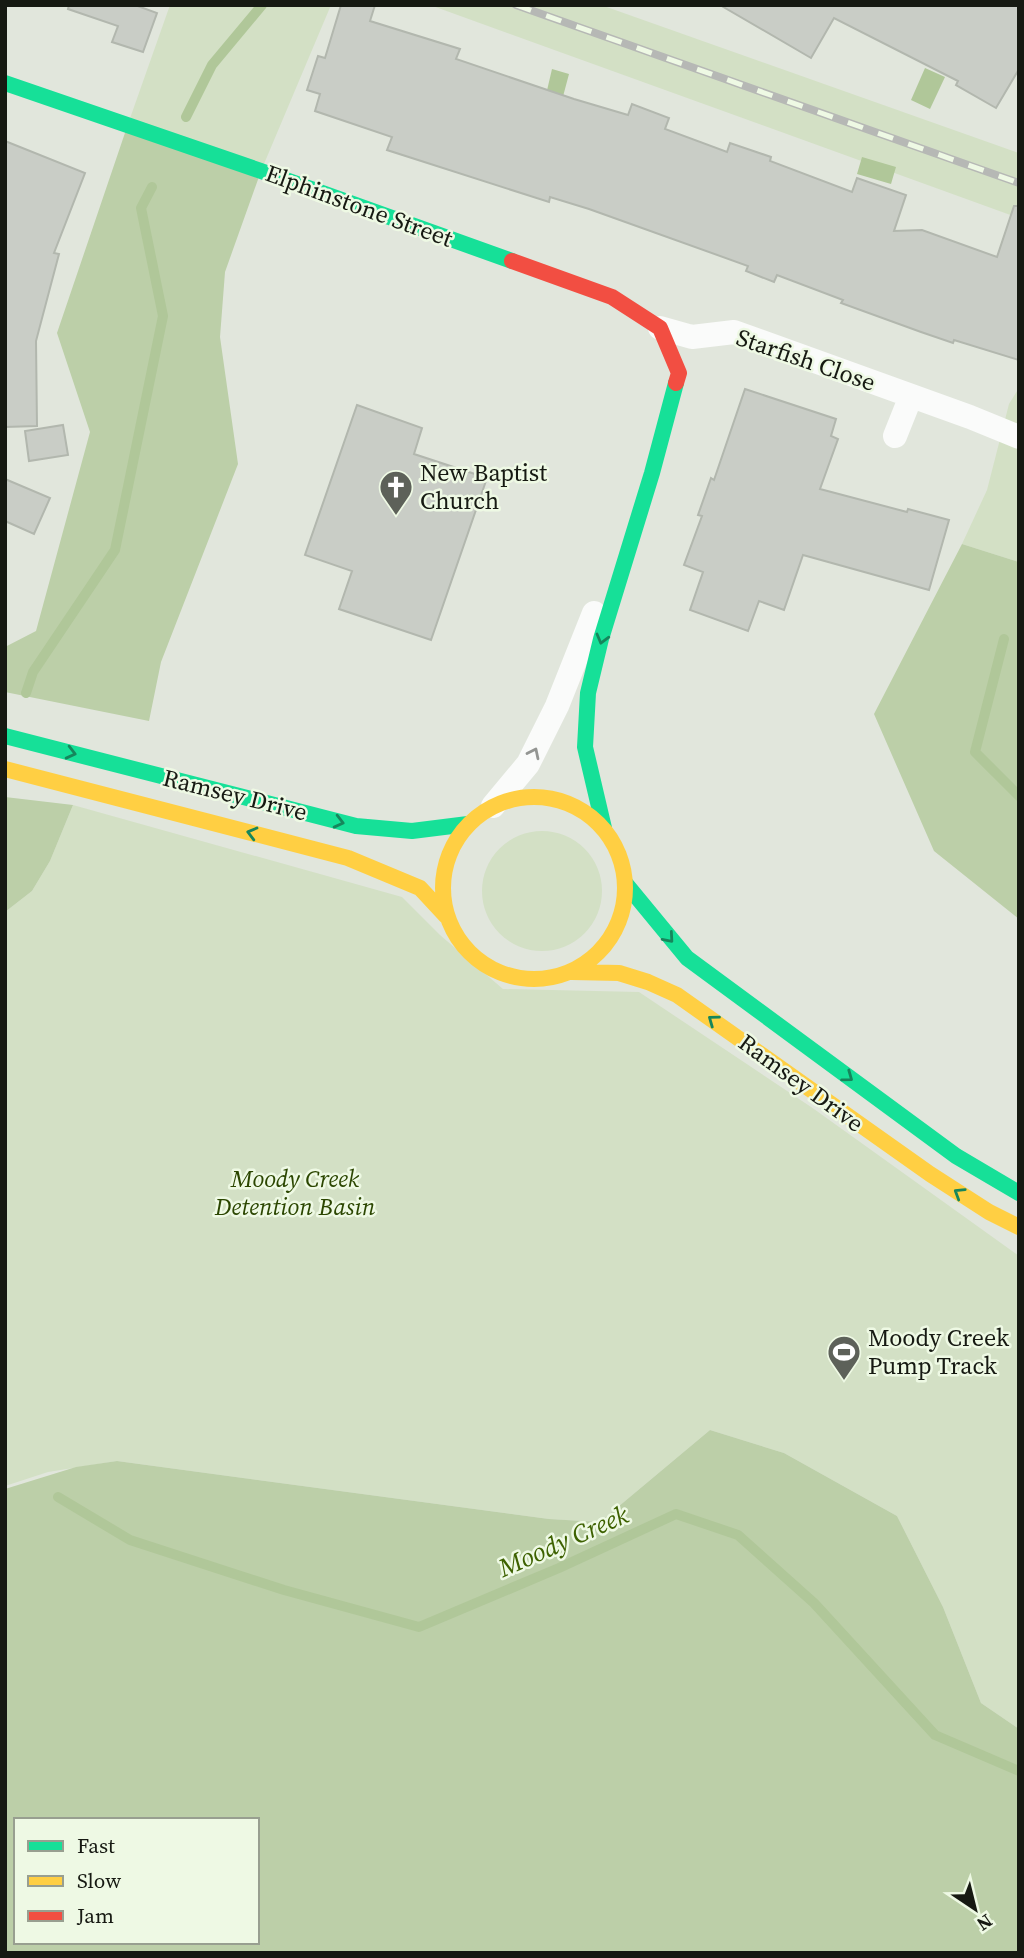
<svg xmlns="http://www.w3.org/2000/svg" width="1024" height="1958" viewBox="0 0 1024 1958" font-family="'Source Serif 4',serif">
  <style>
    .green { fill: #d3e0c5 }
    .forest { fill: #bccfa8; fill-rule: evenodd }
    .water { fill: #b0c799 }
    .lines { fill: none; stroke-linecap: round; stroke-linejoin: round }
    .stream { stroke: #b0c799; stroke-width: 10 }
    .building { fill: #c9cdc6; stroke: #b2b7ae; stroke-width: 2 }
    .street { stroke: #fafbfa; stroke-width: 24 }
    .fast { stroke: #16e098; stroke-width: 16 }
    .slow { stroke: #ffcf43; stroke-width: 16 }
    .jam { stroke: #f24e42; stroke-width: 16 }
    .rail-casing { stroke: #b6b8b5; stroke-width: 8 }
    .rail { stroke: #eef9e4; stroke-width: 5; stroke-dasharray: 16; stroke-linecap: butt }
    .oneway { stroke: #16865c }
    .oneway2 { stroke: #939592 }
    .labels { text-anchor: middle; stroke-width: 5; stroke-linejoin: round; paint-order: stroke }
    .street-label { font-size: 24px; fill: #161912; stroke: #eef9e4 }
    .poi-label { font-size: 24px; fill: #161912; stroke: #eef9e4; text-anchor: start }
    .park-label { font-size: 24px; font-style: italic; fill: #2b4600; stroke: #eef9e4 }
    .water-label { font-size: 26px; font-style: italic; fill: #3d6100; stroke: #eef9e4 }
  </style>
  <rect width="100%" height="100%" fill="#e1e6dc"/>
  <!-- green -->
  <path class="green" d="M170,5H331L261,171L128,124Z
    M430,5H601L1019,153V218Z
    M1019,388V562L962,544L987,490L1009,404Z
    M73,805L402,897L440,935L503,989L639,992L814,1109L1019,1256V1729L981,1703L943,1607L897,1516L784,1453L710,1430L600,1522L549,1519L117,1461L48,1472L5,1486V912L32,891L50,861Z
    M482 891a60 60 0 1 1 120 0a60 60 0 1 1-120 0Z"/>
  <!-- forest -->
  <path class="forest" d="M128,124L261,171L225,272L220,337L238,464L161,662L149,721L5,692V647L36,631L90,432L57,333Z
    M962,544L1019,562V919L934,851L874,714Z
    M5,797L73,805L50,861L32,891L5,912Z
    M710,1430L784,1453L897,1516L943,1607L981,1703L1019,1729V1953H5V1489L76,1467L117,1461L549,1519L600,1522ZM16,1820H257V1942H16Z"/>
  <!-- water -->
  <path class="water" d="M925,68L945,77L930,109L911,100Z
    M552,69L569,74L561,104L545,99Z
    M862,157L896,167L891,184L857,174Z"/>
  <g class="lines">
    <!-- stream -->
    <path class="stream" d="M186,117L212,65L262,5
      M1004,639L975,752L1019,796
      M26,693L33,672L115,550L163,316L141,208L152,187
      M58,1497L130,1540L284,1590L419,1627L559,1568L676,1514L738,1535L814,1603L935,1735L1019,1771"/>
  </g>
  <!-- building -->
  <path class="building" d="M69,5H135L157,13L143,52L112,42L118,26L68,9Z
    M341,5H375L370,21L460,49L456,59L574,99L628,115L632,104L669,118L665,129L727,152L730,143L771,157L770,161L852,192L857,178L906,195L894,231L922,230L997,257L1014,206H1019V360L954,340L953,343L921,332L841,303L843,300L777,275L774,282L746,271L748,266L589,209L550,197L549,202L387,150L392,137L315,111L320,94L307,90L318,56L325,58Z
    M720,5H1019V69L996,108L956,85L958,81L834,18L811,58Z
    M5,141L85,173L54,253L59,254L36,341L37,426L5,427Z
    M745,389L836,419L831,436L838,439L820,489L907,512L908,509L949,520L929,590L803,555L784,610L759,601L748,631L690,610L703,572L684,565L702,516L698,515L711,478L714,480Z
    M357,405L422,428L414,454L487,478L431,640L339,609L352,571L305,555Z
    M63,425L68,455L29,461L25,431Z
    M5,479L50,498L34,534L5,521Z"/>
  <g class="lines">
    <!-- street -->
    <path class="street" d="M660,328L692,337L734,332L970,417L1019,437
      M895,436L911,396
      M493,806L528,764L557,706L594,613"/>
    <!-- fast -->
    <path class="fast" d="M5,83L261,171L512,261
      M5,736L356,826L412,831L468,824
      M604,828L585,747L588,693L601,639L652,473L676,383
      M626,884L687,958L956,1156L1019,1193"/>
    <!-- slow -->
    <path class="slow" d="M5,769L348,858L420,888L446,916
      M443 888a91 91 0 1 1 182 0a91 91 0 1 1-182 0Z
      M572,972L619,973L648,982L677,995L930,1174L989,1212L1019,1227"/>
    <!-- jam -->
    <path class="jam" d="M512,261L612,297L660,328L679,373L676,383"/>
    <defs>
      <path id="rail" d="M516,5L1019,183"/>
    </defs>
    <!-- rail casing -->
    <use href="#rail" class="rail-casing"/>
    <!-- rail -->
    <use href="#rail" class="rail"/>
  </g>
  <!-- one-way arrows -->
  <defs><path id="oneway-chevron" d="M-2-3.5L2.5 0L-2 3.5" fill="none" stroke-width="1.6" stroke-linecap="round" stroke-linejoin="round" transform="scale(1.75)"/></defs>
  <g class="oneway">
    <use href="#oneway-chevron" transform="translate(602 639) rotate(105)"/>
    <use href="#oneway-chevron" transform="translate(71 753) rotate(14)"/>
    <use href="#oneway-chevron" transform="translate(339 822) rotate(14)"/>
    <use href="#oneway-chevron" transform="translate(252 833) rotate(-165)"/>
    <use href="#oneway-chevron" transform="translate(669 938) rotate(49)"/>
    <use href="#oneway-chevron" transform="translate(713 1020) rotate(-144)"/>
    <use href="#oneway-chevron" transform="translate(848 1077) rotate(36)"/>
    <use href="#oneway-chevron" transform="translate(959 1193) rotate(-148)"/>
  </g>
  <use class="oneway2" href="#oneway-chevron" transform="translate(534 753) rotate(-64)"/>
  <!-- icons -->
  <defs>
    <symbol id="church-pin" viewBox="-11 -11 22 30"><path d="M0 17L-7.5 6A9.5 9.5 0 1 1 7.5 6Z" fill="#5d6159" stroke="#eef9e4"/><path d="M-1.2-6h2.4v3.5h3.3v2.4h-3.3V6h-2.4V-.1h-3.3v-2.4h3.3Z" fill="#fff"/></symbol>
    <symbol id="stadium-pin" viewBox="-11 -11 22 30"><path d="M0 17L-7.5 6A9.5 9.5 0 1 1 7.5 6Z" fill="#5d6159" stroke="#eef9e4"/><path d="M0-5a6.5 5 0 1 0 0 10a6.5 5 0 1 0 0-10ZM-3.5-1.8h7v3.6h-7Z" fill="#fff"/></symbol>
  </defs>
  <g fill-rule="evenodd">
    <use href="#church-pin" x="377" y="468" width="38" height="52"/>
    <use href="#stadium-pin" x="825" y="1333" width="38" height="52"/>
  </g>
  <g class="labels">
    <!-- street labels -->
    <g class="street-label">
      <text transform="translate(359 206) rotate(20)" y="8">Elphinstone Street</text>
      <text transform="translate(806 360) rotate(19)" y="8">Starfish Close</text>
      <text transform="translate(235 795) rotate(14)" y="8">Ramsey Drive</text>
      <text transform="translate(801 1083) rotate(36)" y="8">Ramsey Drive</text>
    </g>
    <!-- poi labels -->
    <g class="poi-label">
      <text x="420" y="481">New Baptist<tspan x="420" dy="28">Church</tspan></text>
      <text x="868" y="1346">Moody Creek<tspan x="868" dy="28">Pump Track</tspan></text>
    </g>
    <!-- park labels -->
    <g class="park-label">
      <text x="295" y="1187">Moody Creek<tspan x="295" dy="28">Detention Basin</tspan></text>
    </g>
    <!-- water labels -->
    <g class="water-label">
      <text transform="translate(563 1541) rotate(-24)" y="9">Moody Creek</text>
    </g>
  </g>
  <!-- border -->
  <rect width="1024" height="1958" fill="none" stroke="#161912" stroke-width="14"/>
  <!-- legend -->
  <rect x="14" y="1818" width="245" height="126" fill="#eef9e4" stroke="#989f90" stroke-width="2"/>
  <rect x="28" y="1841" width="35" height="10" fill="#16e098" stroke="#989f90" stroke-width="2"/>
  <text x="77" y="1853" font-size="21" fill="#161912">Fast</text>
  <rect x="28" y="1876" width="35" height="10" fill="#ffcf43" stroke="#989f90" stroke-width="2"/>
  <text x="77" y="1888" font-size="21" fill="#161912">Slow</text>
  <rect x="28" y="1911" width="35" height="10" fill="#f24e42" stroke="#989f90" stroke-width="2"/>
  <text x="77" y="1923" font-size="21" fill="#161912">Jam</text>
  <!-- north arrow -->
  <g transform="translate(975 1909) rotate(145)" stroke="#eef9e4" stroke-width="5" paint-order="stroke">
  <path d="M0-5L12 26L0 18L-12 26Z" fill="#161912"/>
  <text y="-10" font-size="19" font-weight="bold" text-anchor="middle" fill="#161912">N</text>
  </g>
</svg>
